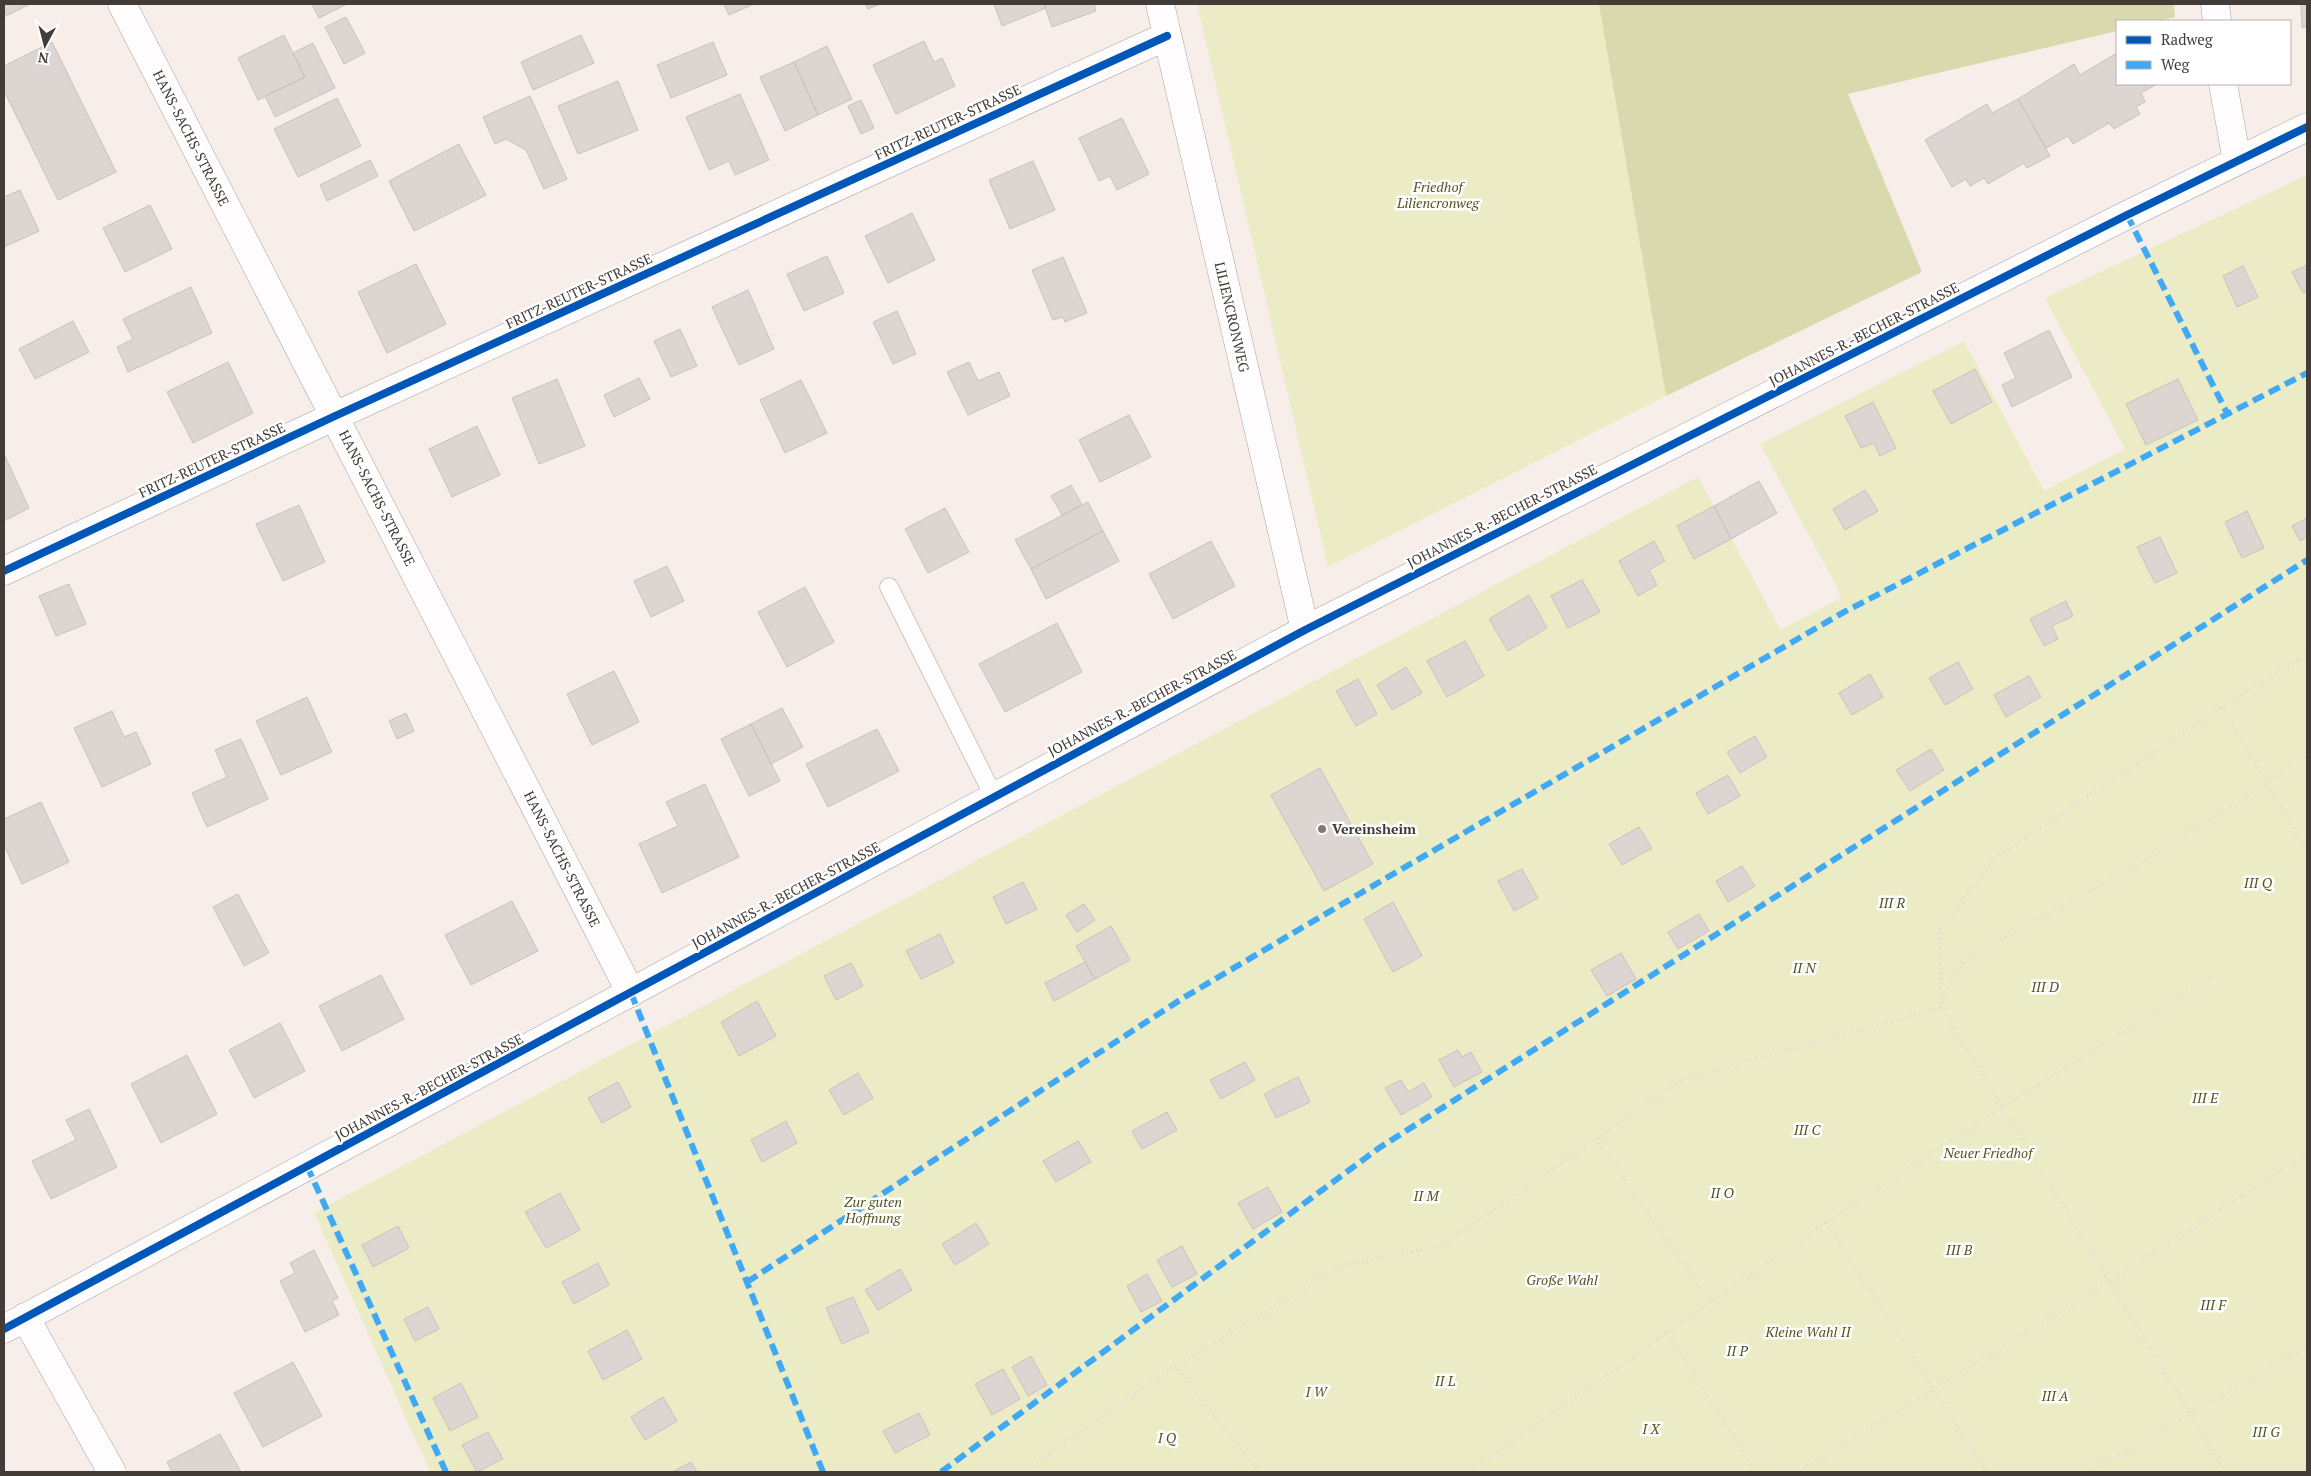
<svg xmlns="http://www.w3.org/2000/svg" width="2311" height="1476" viewBox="0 0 2311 1476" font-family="'PT Serif',serif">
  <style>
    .green { fill: #ebebc5 }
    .forest { fill: #d9d9ae }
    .building { fill: #ddd5d1; stroke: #c9c1bd }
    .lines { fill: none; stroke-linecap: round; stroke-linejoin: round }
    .lane-casing { stroke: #a9a29e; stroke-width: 19 }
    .street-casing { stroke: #a9a29e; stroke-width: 29 }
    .path { stroke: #dddad9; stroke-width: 3; stroke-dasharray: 1 4; stroke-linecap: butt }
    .lane { stroke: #fefcfc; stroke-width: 18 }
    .street { stroke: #fefcfc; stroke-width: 28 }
    .quiet { stroke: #3fa9f5; stroke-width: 6; stroke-dasharray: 12 6; stroke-linecap: butt }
    .cycleway-casing { stroke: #fff; stroke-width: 11 }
    .cycleway { stroke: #0057b8; stroke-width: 8 }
    .poi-dot { fill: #827a75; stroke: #fff; stroke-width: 2 }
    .labels { text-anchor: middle; stroke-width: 5; stroke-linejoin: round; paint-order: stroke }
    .street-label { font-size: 14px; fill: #433b37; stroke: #fff }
    .park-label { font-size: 14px; font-style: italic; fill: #52551f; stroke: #fff }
    .poi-label { font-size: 14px; font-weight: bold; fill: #433b37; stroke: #fff; text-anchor: start }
  </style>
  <rect width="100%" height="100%" fill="#f7eee9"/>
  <!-- green -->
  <path class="green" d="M1197,4H1599L1666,396L1328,567Z
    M2307,175V1472H430L314,1213L1698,477L1781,630L1842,597L1760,444L1964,341L2044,491L2125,449L2045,298Z"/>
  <!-- forest -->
  <path class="forest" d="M1599,4H2174L2175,17L2158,21H2117V31L1848,94L1922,272L1666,396Z"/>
  <!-- building -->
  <path class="building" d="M4,4H30L4,17Z
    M312,4H347L319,18Z
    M724,4H754L729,15Z
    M865,4H880L868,9Z
    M994,4H1044L1046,8L1002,26Z
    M1044,4H1094L1096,11L1052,27Z
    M2301,4H2307V27L2302,28Z
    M346,17L365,53L344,64L325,27Z
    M284,35L305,77L258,100L238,58Z
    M581,35L594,63L533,90L521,62Z
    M924,41L934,62L942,58L955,86L896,114L873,65Z
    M52,42L116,172L58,200L4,91V66Z
    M713,42L727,75L671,98L657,65Z
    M313,43L335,88L275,117L265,96L305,77L293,53Z
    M827,46L852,99L818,115L794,62Z
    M2117,53V84H2157L2141,93L2145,102L2136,107L2140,114L2114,129L2109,123L2073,144L2068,136L2046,148L2018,99L2074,64L2080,75Z
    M794,62L818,115L785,131L760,77Z
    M618,81L638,130L578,154L558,106Z
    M740,94L769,160L735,175L729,161L709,170L686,117Z
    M530,96L567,179L544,189L526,150L506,139L495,144L483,117Z
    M337,98L361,146L298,177L274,129Z
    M2018,99L2050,156L2027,168L2024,163L1988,184L1984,178L1970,186L1966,179L1952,187L1925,140L1987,104L1992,113Z
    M861,100L874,128L861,134L848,106Z
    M1122,118L1149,174L1117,190L1110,176L1099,181L1079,138Z
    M459,144L486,195L414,231L389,181Z
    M370,160L378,176L327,201L320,185Z
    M1033,161L1055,210L1010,229L989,180Z
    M20,190L39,231L4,247V197Z
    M150,205L172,249L125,272L103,228Z
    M912,213L935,260L888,283L865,236Z
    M827,256L844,293L804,311L787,274Z
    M1063,257L1087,313L1065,322L1063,317L1053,320L1032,270Z
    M416,264L446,324L387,353L358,292Z
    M2307,265V291L2303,293L2292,272Z
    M2243,266L2258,297L2237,307L2223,276Z
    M191,287L212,333L128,372L117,347L133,339L123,319Z
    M748,290L774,349L739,365L712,307Z
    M897,311L916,354L893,364L873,322Z
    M73,321L89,352L35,379L19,349Z
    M680,329L697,366L671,377L654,341Z
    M2049,330L2072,377L2012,407L2002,385L2016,378L2004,353Z
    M228,362L253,413L193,443L167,392Z
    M969,362L978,381L999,372L1010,396L968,415L947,372Z
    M1975,369L1992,402L1951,424L1933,391Z
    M639,378L650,399L614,417L604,395Z
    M557,379L585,446L539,464L512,398Z
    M2178,379L2198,420L2146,445L2126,404Z
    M801,380L827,433L785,453L760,400Z
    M1873,402L1896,448L1880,456L1874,443L1861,448L1845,416Z
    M1129,415L1151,457L1100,482L1079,440Z
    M477,426L500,475L452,497L429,449Z
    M4,454L29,508L4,521Z
    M1759,481L1777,513L1731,539L1714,506Z
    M1071,485L1082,505L1062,515L1051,496Z
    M1865,490L1878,511L1845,530L1833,509Z
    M1088,502L1103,531L1031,569L1015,540Z
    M299,505L325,562L283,581L256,524Z
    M1714,506L1731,539L1694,559L1677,526Z
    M945,508L969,552L928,573L905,529Z
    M2247,511L2264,548L2242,558L2225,522Z
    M2307,518V537L2300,541L2292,526Z
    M1103,531L1119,561L1046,599L1031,569Z
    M2160,537L2177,573L2155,583L2137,547Z
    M1211,541L1235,586L1173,619L1149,574Z
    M1654,541L1665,561L1649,570L1657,585L1638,596L1619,561Z
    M667,566L684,601L651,617L634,581Z
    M1582,580L1600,612L1568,628L1551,596Z
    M69,584L86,624L56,636L39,596Z
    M805,587L834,642L787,667L758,612Z
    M1529,595L1547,628L1508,651L1489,619Z
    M2066,601L2073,616L2052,626L2058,639L2044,646L2030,619Z
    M1057,623L1082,672L1005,712L979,664Z
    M1465,641L1484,676L1447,697L1427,661Z
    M1958,662L1973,689L1945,705L1929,678Z
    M1406,667L1422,693L1392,710L1377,685Z
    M614,671L639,722L592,745L567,694Z
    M1870,674L1883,697L1852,715L1839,693Z
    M2029,676L2041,697L2006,717L1994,695Z
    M1358,679L1377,714L1356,726L1336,691Z
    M307,697L332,752L281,775L256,721Z
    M782,708L803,747L771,764L751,724Z
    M112,711L124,737L136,732L151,764L102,787L74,728Z
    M406,713L414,731L397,739L389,721Z
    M751,724L780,781L749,796L721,739Z
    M877,729L899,771L828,807L806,764Z
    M1755,736L1767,757L1740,773L1727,752Z
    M241,739L268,799L207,827L192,793L227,777L215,750Z
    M1931,749L1944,770L1910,791L1896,770Z
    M1320,768L1373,864L1324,891L1271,795Z
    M1728,775L1740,796L1708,814L1696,793Z
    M705,784L739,857L662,893L639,844L678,826L666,802Z
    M41,802L69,862L22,884L4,845V819Z
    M1639,827L1652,848L1622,865L1609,844Z
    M1742,866L1755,886L1728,902L1716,881Z
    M1522,869L1538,898L1514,911L1498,881Z
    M1023,882L1037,909L1006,924L993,897Z
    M238,894L269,953L244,966L213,907Z
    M512,901L538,951L471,985L445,935Z
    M1393,902L1422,956L1393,972L1364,919Z
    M1084,904L1095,920L1077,932L1066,915Z
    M1699,914L1709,931L1678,949L1668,932Z
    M1111,926L1130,960L1095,979L1076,946Z
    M940,934L954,963L921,979L906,951Z
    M1621,953L1636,979L1607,996L1591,970Z
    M1085,962L1095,979L1054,1001L1045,983Z
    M851,963L863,986L836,1000L824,976Z
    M381,975L404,1019L342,1051L319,1006Z
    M757,1001L776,1036L739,1056L721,1022Z
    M280,1023L305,1071L254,1098L229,1050Z
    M1458,1050L1462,1057L1471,1052L1482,1072L1454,1087L1439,1060Z
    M187,1055L217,1114L161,1143L131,1084Z
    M1245,1062L1255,1080L1221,1099L1210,1080Z
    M858,1073L873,1098L844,1115L829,1090Z
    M1298,1077L1310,1102L1276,1118L1264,1094Z
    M1401,1080L1408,1092L1424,1083L1432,1097L1401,1115L1385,1088Z
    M618,1082L631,1107L602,1123L588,1098Z
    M89,1109L117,1167L51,1199L32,1161L76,1140L66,1120Z
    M1167,1112L1177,1130L1142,1149L1132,1131Z
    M786,1121L797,1143L762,1162L751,1140Z
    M1078,1141L1091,1162L1056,1182L1043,1161Z
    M1268,1187L1282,1212L1253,1229L1238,1203Z
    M560,1193L580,1230L546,1248L525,1212Z
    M976,1223L989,1244L955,1265L942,1244Z
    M398,1226L409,1248L373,1267L362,1245Z
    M1182,1246L1197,1274L1172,1287L1157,1260Z
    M314,1250L338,1298L332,1301L339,1315L305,1332L280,1281L295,1273L290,1263Z
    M598,1263L609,1285L574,1304L562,1282Z
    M900,1269L912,1290L878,1310L865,1290Z
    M1147,1274L1162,1301L1141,1312L1127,1286Z
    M853,1297L869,1332L842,1344L826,1308Z
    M428,1307L439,1329L415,1341L404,1319Z
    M627,1330L642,1359L603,1380L588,1351Z
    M1031,1356L1047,1385L1028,1396L1012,1367Z
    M293,1362L322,1416L263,1447L234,1393Z
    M1003,1369L1020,1399L992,1415L975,1384Z
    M461,1383L478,1417L450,1431L433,1398Z
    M663,1397L677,1421L645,1440L631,1417Z
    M919,1413L930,1435L895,1453L883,1431Z
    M488,1432L503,1459L477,1472L462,1445Z
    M220,1434L241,1472H172L167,1462Z
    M691,1462L697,1472H672Z"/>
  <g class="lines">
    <defs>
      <path id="lane" d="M889,587L994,797"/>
      <path id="street" d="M122,4L631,993
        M1160,4L1305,630
        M2215,4L2217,21
        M2223,84L2237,161
        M4,571L335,416L1167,36
        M25,1317L112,1472
        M4,1329L1305,630L2127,215L2307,127"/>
    </defs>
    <!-- lane casing -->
    <use href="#lane" class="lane-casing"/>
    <!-- street casing -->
    <use href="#street" class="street-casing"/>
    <!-- path -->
    <path class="path" d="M2222,707L2307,851
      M1596,1139L1711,1303
      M1826,1222L1986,1472
      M1667,1333L1756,1472
      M1175,1366L1260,1472
      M1024,1472L1175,1366L1343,1265L1441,1246L1682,1080L1941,1007L1940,929L1995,858L2222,707L2307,655
      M1468,1472L1826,1222L2001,1108L2212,977
      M1799,1472L2110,1281L2307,1154
      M2088,1472L2307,1348
      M2226,1472L1941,1007L1952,977L1972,955L2133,868L2267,783L2292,763L2307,757"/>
    <!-- lane -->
    <use href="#lane" class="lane"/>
    <!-- street -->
    <use href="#street" class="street"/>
    <!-- quiet -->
    <path class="quiet" d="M2127,215L2227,413
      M631,993L823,1472
      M307,1166L446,1472
      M747,1282L1183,998L1388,877L1844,612L2307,373
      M941,1472L1379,1148L2307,560"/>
    <defs>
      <path id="cycleway" d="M4,571L335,416L1167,36
        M4,1329L1305,630L2127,215L2307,127"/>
    </defs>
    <!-- cycleway casing -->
    <use href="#cycleway" class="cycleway-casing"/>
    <!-- cycleway -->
    <use href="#cycleway" class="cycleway"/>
  </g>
  <!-- markers -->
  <circle class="poi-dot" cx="1322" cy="829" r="5"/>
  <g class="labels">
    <!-- street labels -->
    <g class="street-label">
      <text transform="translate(948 122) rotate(-25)" y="5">FRITZ-REUTER-STRASSE</text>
      <text transform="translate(191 138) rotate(63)" y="5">HANS-SACHS-STRASSE</text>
      <text transform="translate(579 291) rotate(-25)" y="5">FRITZ-REUTER-STRASSE</text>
      <text transform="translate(1232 317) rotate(77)" y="5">LILIENCRONWEG</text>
      <text transform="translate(1864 334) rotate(-27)" y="5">JOHANNES-R.-BECHER-STRASSE</text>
      <text transform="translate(212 460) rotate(-25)" y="5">FRITZ-REUTER-STRASSE</text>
      <text transform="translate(377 498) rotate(63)" y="5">HANS-SACHS-STRASSE</text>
      <text transform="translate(1502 516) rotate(-27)" y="5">JOHANNES-R.-BECHER-STRASSE</text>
      <text transform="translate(1142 703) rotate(-28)" y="5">JOHANNES-R.-BECHER-STRASSE</text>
      <text transform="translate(562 859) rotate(63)" y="5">HANS-SACHS-STRASSE</text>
      <text transform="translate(786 895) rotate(-28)" y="5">JOHANNES-R.-BECHER-STRASSE</text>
      <text transform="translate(429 1087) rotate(-28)" y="5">JOHANNES-R.-BECHER-STRASSE</text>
    </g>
    <!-- park labels -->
    <g class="park-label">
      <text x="1438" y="192">Friedhof<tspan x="1438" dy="16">Liliencronweg</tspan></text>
      <text x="2258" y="888">III Q</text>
      <text x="1892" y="908">III R</text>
      <text x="1804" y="973">II N</text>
      <text x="2045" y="992">III D</text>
      <text x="2205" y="1103">III E</text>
      <text x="1807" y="1135">III C</text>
      <text x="1988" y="1158">Neuer Friedhof</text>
      <text x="1722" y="1198">II O</text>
      <text x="1426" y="1201">II M</text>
      <text x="873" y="1207">Zur guten<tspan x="873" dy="16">Hoffnung</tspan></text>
      <text x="1959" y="1255">III B</text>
      <text x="1562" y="1285">Große Wahl</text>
      <text x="2213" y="1310">III F</text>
      <text x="1808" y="1337">Kleine Wahl II</text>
      <text x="1737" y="1356">II P</text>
      <text x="1445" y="1386">II L</text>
      <text x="1316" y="1397">I W</text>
      <text x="2055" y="1401">III A</text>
      <text x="1651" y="1434">I X</text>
      <text x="2266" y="1437">III G</text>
      <text x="1167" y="1443">I Q</text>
    </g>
    <!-- poi labels -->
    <g class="poi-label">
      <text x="1332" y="834">Vereinsheim</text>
    </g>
  </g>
  <!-- border -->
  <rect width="2311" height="1476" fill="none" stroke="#433b37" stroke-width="10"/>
  <!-- legend -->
  <rect x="2116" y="20" width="175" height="65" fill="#ffffff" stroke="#b4b1af"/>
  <rect x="2126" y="36" width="25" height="8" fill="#0057b8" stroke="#b4b1af"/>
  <text x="2161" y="45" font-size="15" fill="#433b37">Radweg</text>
  <rect x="2126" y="61" width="25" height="8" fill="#3fa9f5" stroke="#b4b1af"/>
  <text x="2161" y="70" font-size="15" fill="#433b37">Weg</text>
  <!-- north arrow -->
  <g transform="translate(45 45) rotate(187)" stroke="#ffffff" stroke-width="4" paint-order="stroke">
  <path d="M0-4L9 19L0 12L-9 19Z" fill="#433b37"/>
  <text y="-8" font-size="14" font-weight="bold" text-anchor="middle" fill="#433b37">N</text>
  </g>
</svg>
